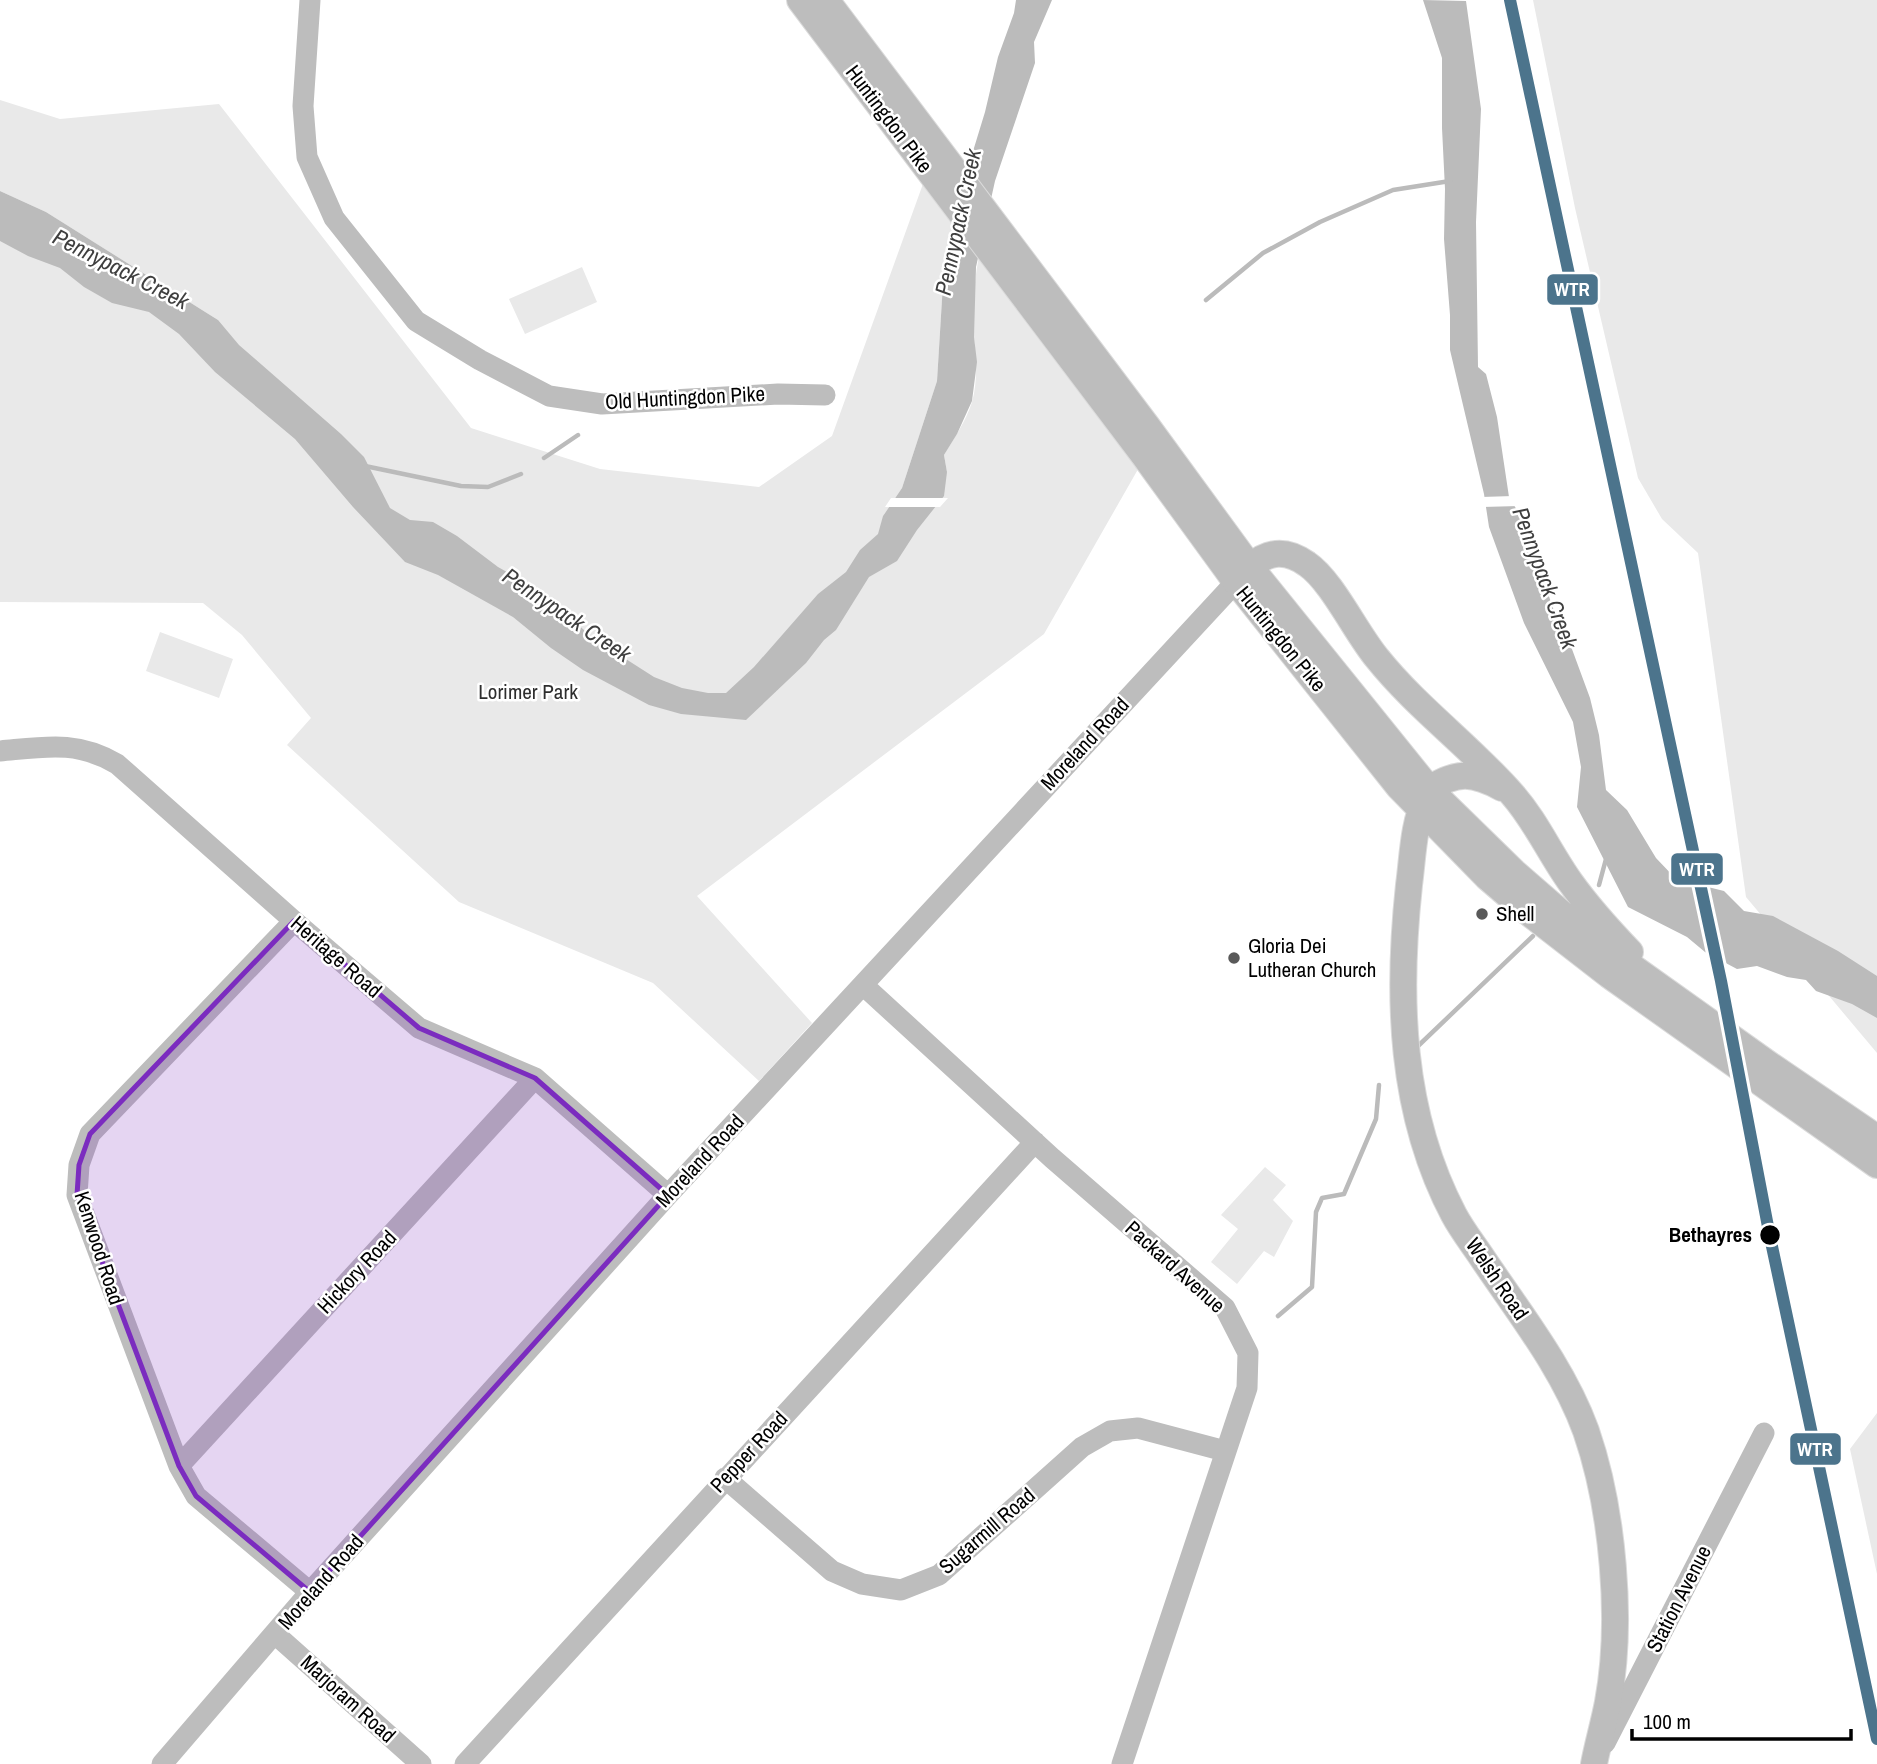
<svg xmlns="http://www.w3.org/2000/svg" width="1877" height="1764" viewBox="0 0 1877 1764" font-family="'Archivo Narrow',sans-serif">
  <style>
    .green { fill: #e9e9e9 }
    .water { fill: #bbb }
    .pier { fill: #fff }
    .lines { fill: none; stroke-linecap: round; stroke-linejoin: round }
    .stream { stroke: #bbb; stroke-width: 4.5 }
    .major-casing { stroke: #dbdbdb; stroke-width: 28 }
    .minor { stroke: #bdbdbd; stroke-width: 21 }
    .major { stroke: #bdbdbd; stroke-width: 26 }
    .rail-1-casing { stroke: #fff; stroke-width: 18 }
    .rail-1 { stroke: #4c748c; stroke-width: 12 }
    .marked { fill: #7b2cbf; fill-opacity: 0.2; stroke: #7b2cbf; stroke-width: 5; stroke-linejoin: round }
    .poi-dot { fill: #595959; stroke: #fff; stroke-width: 2.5 }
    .stop-dot { fill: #000; stroke: #fff; stroke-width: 2.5 }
    .labels { text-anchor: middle; stroke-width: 5; stroke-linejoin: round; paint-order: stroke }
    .street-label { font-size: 21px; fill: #000; stroke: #fff }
    .park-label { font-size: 21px; fill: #2e2e2e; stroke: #fff }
    .poi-label { font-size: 21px; fill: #000; stroke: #fff; text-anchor: start }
    .stop-label { font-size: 21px; font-weight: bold; fill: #000; stroke: #fff; text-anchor: end }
    .water-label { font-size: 23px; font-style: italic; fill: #3f3f3f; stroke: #fff }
    .line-badge { stroke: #fff; stroke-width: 2.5 }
    .badge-label { font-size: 19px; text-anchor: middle; font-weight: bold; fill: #fff }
  </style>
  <rect width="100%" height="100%" fill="#fff"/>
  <!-- green -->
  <path class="green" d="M1533,0H1877V1053L1746,897L1698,553L1662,519L1638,478L1575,208Z
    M0,100L60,119L219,104L471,428L600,469L759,487L832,436L928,170L958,209L951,249L943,283L937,381L902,488L883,516L947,472L944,455C954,438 966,421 972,402C978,381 976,359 974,338C971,306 975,272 982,241L1145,457L1044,634L697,896L812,1023L759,1081L653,983L459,902L287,745L311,718L242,635L203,603L0,602V206L218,320L46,212L0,191Z
    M582,267L597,302L525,334L509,299Z
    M160,632L233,659L219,698L146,671Z
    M1265,1167L1286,1185L1273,1200L1293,1221L1274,1257L1264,1251L1237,1284L1211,1262L1238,1229L1221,1215Z
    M1877,1413V1574L1850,1449Z"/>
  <!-- water -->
  <path class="water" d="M1016,0H1052L1034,42L1035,63L995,181L976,267L974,337L977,362L972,401L957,434L944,455L947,472L944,496L917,530L897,561L869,577L836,630L824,640L806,663L746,720L681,714L649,705L583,670L551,648L513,617L438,575L405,562L353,507L295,439L215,372L179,334L149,312L112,303L84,287L60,268L28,256L0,241V191L46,212L218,320L239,345L341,434L364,457L390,508L410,520L433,522L457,536L498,567L540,591L593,638L654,677L682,688L708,693H726L754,667L818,594L846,572L860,550L878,534L883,516L902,488L937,381L943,283L951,249L959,197L985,112L998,57L1014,13Z
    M1423,0L1466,1L1481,109L1476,222L1478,367L1486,374L1497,417L1509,497L1523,520L1555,614L1569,641L1590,698L1599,735L1606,790L1627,810L1656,858L1676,879L1724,891L1744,911L1773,916L1838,951L1877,976V1018L1852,1004L1816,991L1806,980L1787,977L1757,966L1737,969L1705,952L1687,937L1628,907L1577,807L1581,767L1573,722L1524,623L1489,527L1484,494L1450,350V315L1444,239L1445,189L1442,128V58Z"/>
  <!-- pier -->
  <path class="pier" d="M1513,496L1519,506L1482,507L1481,497Z
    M891,498H948L940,507H885Z"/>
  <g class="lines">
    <!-- stream -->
    <path class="stream" d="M1206,300L1263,253L1320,222L1393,190L1450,181
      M544,458L578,435
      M365,466L461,486L488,487L521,474
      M1599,885L1606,859
      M1417,1047L1533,936
      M1278,1316L1312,1287L1316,1212L1322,1198L1344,1194L1376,1119L1379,1085"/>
    <defs>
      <path id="major" d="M800,0L1145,457L1236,582L1399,787L1487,877L1529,913L1609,975L1877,1165
        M826,0L1147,426L1250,567L1429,789L1514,872L1583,932L1767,1063L1877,1138
        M1250,567C1268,551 1286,549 1307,564C1332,581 1356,633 1377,658C1417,708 1470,746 1512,794C1536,821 1550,854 1571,883C1589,908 1609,930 1630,952
        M1429,789C1457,771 1473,772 1502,788
        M1426,797C1413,825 1413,855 1409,885C1397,997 1400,1113 1454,1215C1462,1230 1473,1244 1483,1259C1520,1314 1563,1368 1586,1431C1613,1509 1623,1621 1608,1702C1604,1723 1598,1743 1594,1764"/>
    </defs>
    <!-- major casing -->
    <use href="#major" class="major-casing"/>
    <!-- minor -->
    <path class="minor" d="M310,0L303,106L307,157L334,218L416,321L480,360L549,396L602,404L778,394L825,395
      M0,751C44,747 77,740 117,764L294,921L419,1028L535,1078L668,1195
      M294,921L90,1134L79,1165L77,1195L179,1466L196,1496L310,1592
      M863,985L1052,1158L1225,1308L1248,1353L1247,1388L1122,1764
      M179,1466L535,1078
      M725,1478L832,1571L862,1584L901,1590L939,1575L1082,1447L1110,1431L1138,1428L1225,1451
      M275,1634L421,1764
      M1605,1743L1764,1433
      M162,1764L310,1592L668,1195L1246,571
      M465,1764L1035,1142"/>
    <!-- major -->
    <use href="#major" class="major"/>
    <defs>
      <path id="rail-1" d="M1510,0L1721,981L1770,1237L1877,1739"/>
    </defs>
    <!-- rail-1 casing -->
    <use href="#rail-1" class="rail-1-casing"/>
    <!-- rail-1 -->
    <use href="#rail-1" class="rail-1"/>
  </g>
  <!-- marked area -->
  <path class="marked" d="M294,921L419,1028L535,1078L668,1195L310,1592L196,1496L179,1466L77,1195L79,1165L90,1134Z"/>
  <!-- markers -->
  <g class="poi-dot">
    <circle cx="1482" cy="914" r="7"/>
    <circle cx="1234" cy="958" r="7"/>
  </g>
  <circle class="stop-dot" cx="1770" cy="1235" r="11"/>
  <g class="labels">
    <!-- street labels -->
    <g class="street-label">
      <text transform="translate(889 119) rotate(53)" y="7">Huntingdon Pike</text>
      <text transform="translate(685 398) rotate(-3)" y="7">Old Huntingdon Pike</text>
      <text transform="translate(1281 639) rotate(51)" y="7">Huntingdon Pike</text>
      <text transform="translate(1085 744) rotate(-47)" y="7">Moreland Road</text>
      <text transform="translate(336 957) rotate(41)" y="7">Heritage Road</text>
      <text transform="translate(700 1161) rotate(-47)" y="7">Moreland Road</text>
      <text transform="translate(99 1248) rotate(72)" y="7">Kenwood Road</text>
      <text transform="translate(1175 1267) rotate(42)" y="7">Packard Avenue</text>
      <text transform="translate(357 1272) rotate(-47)" y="7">Hickory Road</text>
      <text transform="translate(1497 1279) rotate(56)" y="7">Welsh Road</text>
      <text transform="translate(749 1452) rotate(-47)" y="7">Pepper Road</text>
      <text transform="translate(987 1531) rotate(-41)" y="7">Sugarmill Road</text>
      <text transform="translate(321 1582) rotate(-49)" y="7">Moreland Road</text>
      <text transform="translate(1679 1599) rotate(-63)" y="7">Station Avenue</text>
      <text transform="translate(348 1699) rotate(42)" y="7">Marjoram Road</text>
    </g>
    <!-- park labels -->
    <g class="park-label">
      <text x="528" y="699">Lorimer Park</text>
    </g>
    <!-- poi labels -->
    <g class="poi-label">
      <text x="1496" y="921">Shell</text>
      <text x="1248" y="953">Gloria Dei<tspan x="1248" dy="24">Lutheran Church</tspan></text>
    </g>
    <!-- stop labels -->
    <g class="stop-label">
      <text x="1752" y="1242">Bethayres</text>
    </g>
    <!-- water labels -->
    <g class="water-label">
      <text transform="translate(958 222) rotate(-78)" y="8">Pennypack Creek</text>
      <text transform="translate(121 269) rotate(27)" y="8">Pennypack Creek</text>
      <text transform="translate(1545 578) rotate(70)" y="8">Pennypack Creek</text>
      <text transform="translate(567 615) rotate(34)" y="8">Pennypack Creek</text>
    </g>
  </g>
  <g class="line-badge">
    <rect x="1546" y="273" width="53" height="33" rx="7" fill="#4c748c"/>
    <rect x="1670" y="852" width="54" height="34" rx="7" fill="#4c748c"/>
    <rect x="1789" y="1432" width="53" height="34" rx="7" fill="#4c748c"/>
  </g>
  <g class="badge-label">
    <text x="1572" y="296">WTR</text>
    <text x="1697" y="876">WTR</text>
    <text x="1815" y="1456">WTR</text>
  </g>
  <!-- scale -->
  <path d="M1632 1729v10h219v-10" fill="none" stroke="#000000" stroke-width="3.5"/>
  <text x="1643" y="1729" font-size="21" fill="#000000" stroke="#ffffff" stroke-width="5" paint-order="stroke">100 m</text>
</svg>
